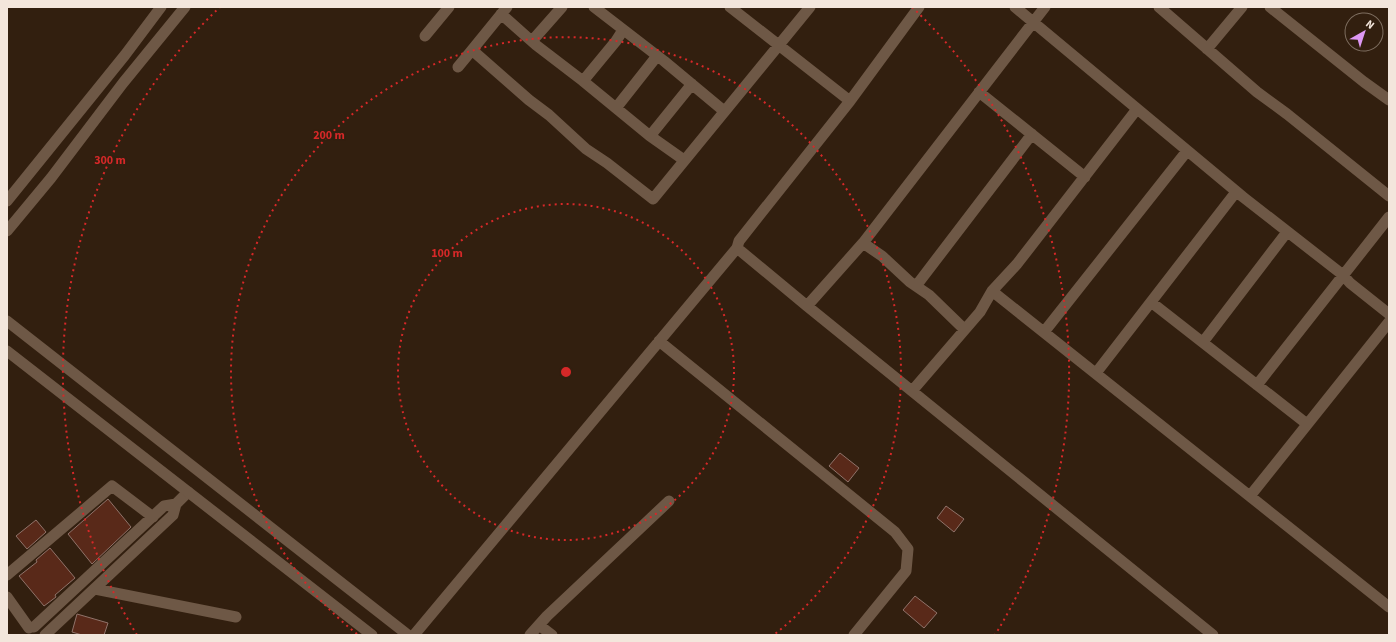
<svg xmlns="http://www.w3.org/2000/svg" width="1396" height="642" viewBox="0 0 1396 642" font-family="'Source Sans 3',sans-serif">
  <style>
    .building { fill: #592919; stroke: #90736a }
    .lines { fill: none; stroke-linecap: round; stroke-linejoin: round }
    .minor { stroke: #6e5846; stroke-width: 11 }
    .tertiary { stroke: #6e5846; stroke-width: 11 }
    .ring { fill: none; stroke: #d62828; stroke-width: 2; stroke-dasharray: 2 4 }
    .centre { fill: #d62828; stroke: #321f0f; stroke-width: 2 }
    .ring-label { font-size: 12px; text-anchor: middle; font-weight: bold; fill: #d62828; stroke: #321f0f; stroke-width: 3.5; stroke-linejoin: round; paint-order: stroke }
  </style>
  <rect width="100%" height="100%" fill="#321f0f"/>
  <!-- building -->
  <path class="building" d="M840,453L859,468L848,482L829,466Z
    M108,499L131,527L92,564L68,534Z
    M946,506L964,519L954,532L937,518Z
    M36,520L46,532L27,549L16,536Z
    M50,548L75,578L55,595L56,597L44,606L19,576L37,562L36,560Z
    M915,596L937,613L924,628L903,610Z
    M77,614L108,623L104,635H82L72,632Z"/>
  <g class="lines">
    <!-- minor -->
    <path class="minor" d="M507,7L472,50L529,100L549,115L586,149L607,163L653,199L810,7
      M594,7L664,61L724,111
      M730,7L850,101
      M919,7L850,101L739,241L737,248L807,306L1213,635
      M1015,7L1243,197L1343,275L1350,283L1389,314
      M1159,7L1257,92L1287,114L1389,196
      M1270,7L1364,82L1389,100
      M501,14L536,45L583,81L650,136L684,160
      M425,36L449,7
      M532,41L562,7
      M1207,49L1242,7
      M458,67L472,50
      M583,81L616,41L623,30
      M979,92L1085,177
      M616,108L657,56
      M650,136L692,84
      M863,243L882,256L910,282L929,295L964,329
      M916,286L1032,134
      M992,291L1389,607
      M1151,302L1307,424
      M807,306L863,243L1045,7
      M1044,332L1187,151
      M659,341L895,532L908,549L906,571L854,635
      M1203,342L1287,232
      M1096,373L1236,192
      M1257,385L1389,217
      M912,391L980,312L992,291L1017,264L1137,109
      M1250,496L1389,322
      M7,575L112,486L153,517
      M95,589L236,617
      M7,597L29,628
      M539,625L552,635
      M34,627L164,506L176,504
      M45,635L173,515L176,504L188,492
      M414,635L737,248
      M530,635L547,616L669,501"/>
    <!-- tertiary -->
    <path class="tertiary" d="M7,201L125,55L161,7
      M7,231L51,178L123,83L185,7
      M7,321L408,635
      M7,351L372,635"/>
  </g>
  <!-- distance rings -->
  <g class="ring">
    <circle cx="566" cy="372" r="168"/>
    <path d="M357 634A335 335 0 1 1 775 634"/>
    <path d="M137 635A503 503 0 0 1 220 7M912 7A503 503 0 0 1 995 635"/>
  </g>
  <circle cx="566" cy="372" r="6" class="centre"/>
  <g class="ring-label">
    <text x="329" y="139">200 m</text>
    <text x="110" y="164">300 m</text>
    <text x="447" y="257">100 m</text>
  </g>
  <!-- border -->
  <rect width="1396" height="642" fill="none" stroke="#f3e6dc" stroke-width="16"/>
  <!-- north arrow -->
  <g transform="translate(1364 32) rotate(39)"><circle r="19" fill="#321f0f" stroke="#7f6f61"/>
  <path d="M0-3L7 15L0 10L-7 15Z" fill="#de98f3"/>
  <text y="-6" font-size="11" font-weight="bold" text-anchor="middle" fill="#f3e6dc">N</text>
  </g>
</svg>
